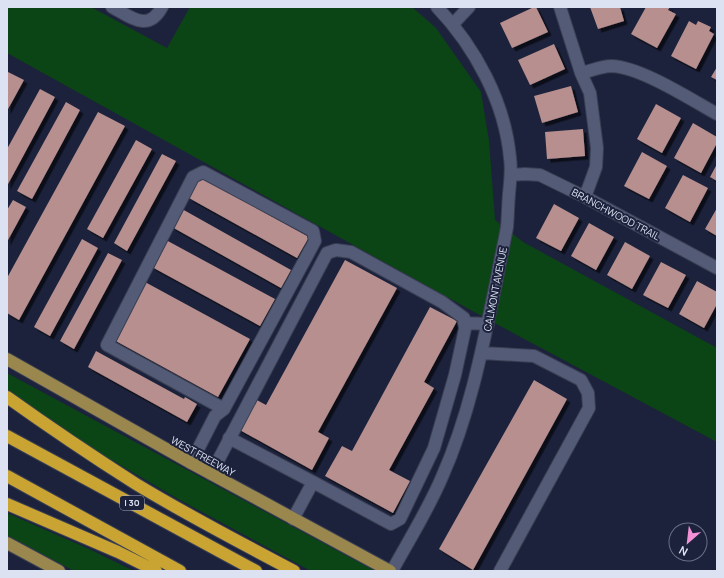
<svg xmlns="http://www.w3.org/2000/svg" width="724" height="578" viewBox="0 0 724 578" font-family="Manrope,sans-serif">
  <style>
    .grass { fill: #0c4515 }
    .building { fill: #b68f8e; filter: url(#shadow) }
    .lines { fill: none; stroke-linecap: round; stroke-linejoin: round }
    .minor-casing { stroke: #3a3f53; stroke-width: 14 }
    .major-casing { stroke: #3a3f53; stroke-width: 14 }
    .highway-casing { stroke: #3a3f53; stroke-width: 14 }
    .minor { stroke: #535b77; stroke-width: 12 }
    .major { stroke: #9a874e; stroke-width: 12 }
    .highway { stroke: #c9a432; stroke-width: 12 }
    .labels { text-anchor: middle; stroke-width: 4; stroke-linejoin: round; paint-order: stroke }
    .shield { fill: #1c223b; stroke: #a3a8bc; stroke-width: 1 }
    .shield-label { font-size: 9px; font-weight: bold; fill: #dde2f3 }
    .street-label { font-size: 10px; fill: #dde2f3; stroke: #1c223b }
  </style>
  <defs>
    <filter id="shadow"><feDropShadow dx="3.5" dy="3.5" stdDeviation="0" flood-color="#0009"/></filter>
  </defs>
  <rect width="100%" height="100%" fill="#1c223b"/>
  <!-- grass -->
  <path class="grass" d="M7,7H91L167,48L190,7H412L436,28L481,92L489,141L495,220L523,242L717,348V442L476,313L7,53Z
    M7,373L375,571H311L178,499L76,439L7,391Z
    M7,513L89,549L134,571H74L7,535Z"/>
  <!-- building -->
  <path class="building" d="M534,7H536L548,32L512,48L500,23Z
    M590,7H620L624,21L598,29Z
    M646,7H670L668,10L676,14L657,48L631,34Z
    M689,21L696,25L698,21L711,27L709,31L714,34L696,69L671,56Z
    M554,44L565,69L530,85L518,60Z
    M717,67V80L711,77Z
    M8,72L24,80L7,111V74Z
    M571,86L578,112L542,123L534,96Z
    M40,89L55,97L7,186V149Z
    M66,102L80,110L32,199L17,191Z
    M656,104L681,118L662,153L637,139Z
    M98,112L125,126L19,320L7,313V278Z
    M693,123L717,137V143L701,173L674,158Z
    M583,129L585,156L547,159L545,132Z
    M136,140L152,149L103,238L87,229Z
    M642,152L667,166L649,199L624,186Z
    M162,154L176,161L127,251L114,243Z
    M717,164V181L710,177Z
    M683,175L708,188L690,222L665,208Z
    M200,177L309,237L297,258L189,198Z
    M13,200L26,207L7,242V210Z
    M554,204L579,218L561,251L536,238Z
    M717,208V236L705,229Z
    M182,209L291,270L281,288L172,227Z
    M589,223L614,237L596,270L571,256Z
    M82,239L98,248L50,336L34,327Z
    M166,240L275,299L260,326L152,267Z
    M625,242L650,256L632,289L607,275Z
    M108,253L122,260L74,349L60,341Z
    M345,260L397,288L318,432L329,438L312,470L238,429L255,399L266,405Z
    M661,262L686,275L668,308L643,295Z
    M697,281L717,292V304L704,328L679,314Z
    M145,282L250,339L218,397L114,340Z
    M430,307L457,321L424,382L434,388L389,470L410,481L393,513L325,476L342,446L352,451Z
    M96,351L184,399L185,397L197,404L187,422L88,367Z
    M534,380L567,399L473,570L439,549Z"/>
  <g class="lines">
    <defs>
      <path id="minor" d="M112,7C131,17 148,33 162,7
        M560,7L581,73L590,93L597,148L596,167L585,197
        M453,24L469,7
        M581,73C591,71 602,66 611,66C641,67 690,99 717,114
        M511,175L525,174L540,175L585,197L717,268
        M464,323L488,324
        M482,353L534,356L581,380L588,393L589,408L500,571
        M229,438L313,482
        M191,463L215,416L224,409L315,241L313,231L203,172L193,177L107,345L224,409
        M211,474L327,253L336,250L351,252L442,302L464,318L465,329L455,375L434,448L400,519L391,524L313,482L293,519
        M392,571C409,540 428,510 442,477C470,414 483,346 497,278C500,261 504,244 507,227C508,216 508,205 509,194C510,182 512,170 510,158C505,102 475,47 437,7"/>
      <path id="major" d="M7,359L191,463L390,571
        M7,543L59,571"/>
      <path id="highway" d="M7,397C49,427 92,456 136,484C187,515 241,543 294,571
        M7,436L256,571
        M7,476L180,571
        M7,504L118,552L156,571"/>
    </defs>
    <!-- minor casing -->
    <use href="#minor" class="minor-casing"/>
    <!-- major casing -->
    <use href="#major" class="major-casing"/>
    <!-- highway casing -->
    <use href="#highway" class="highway-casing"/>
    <!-- minor -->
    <use href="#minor" class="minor"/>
    <!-- major -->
    <use href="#major" class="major"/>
    <!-- highway -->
    <use href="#highway" class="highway"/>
  </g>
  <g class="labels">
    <!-- shield labels -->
    <rect class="shield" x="120" y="496" width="24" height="14" rx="3"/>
    <g class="shield-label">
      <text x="132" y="506">I 30</text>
    </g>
    <!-- street labels -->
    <g class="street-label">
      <text transform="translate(616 214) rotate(28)" y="4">BRANCHWOOD TRAIL</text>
      <text transform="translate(495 289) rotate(-79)" y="4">CALMONT AVENUE</text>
      <text transform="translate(203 456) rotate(29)" y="4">WEST FREEWAY</text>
    </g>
  </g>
  <!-- border -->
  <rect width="724" height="578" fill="none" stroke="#dde2f3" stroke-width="16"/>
  <!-- north arrow -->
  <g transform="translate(688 542) rotate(208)"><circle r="19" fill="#1c223b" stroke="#696f85"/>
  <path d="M0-3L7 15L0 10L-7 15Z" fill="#f291d6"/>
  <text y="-6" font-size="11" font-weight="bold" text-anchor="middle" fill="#dde2f3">N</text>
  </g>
</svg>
